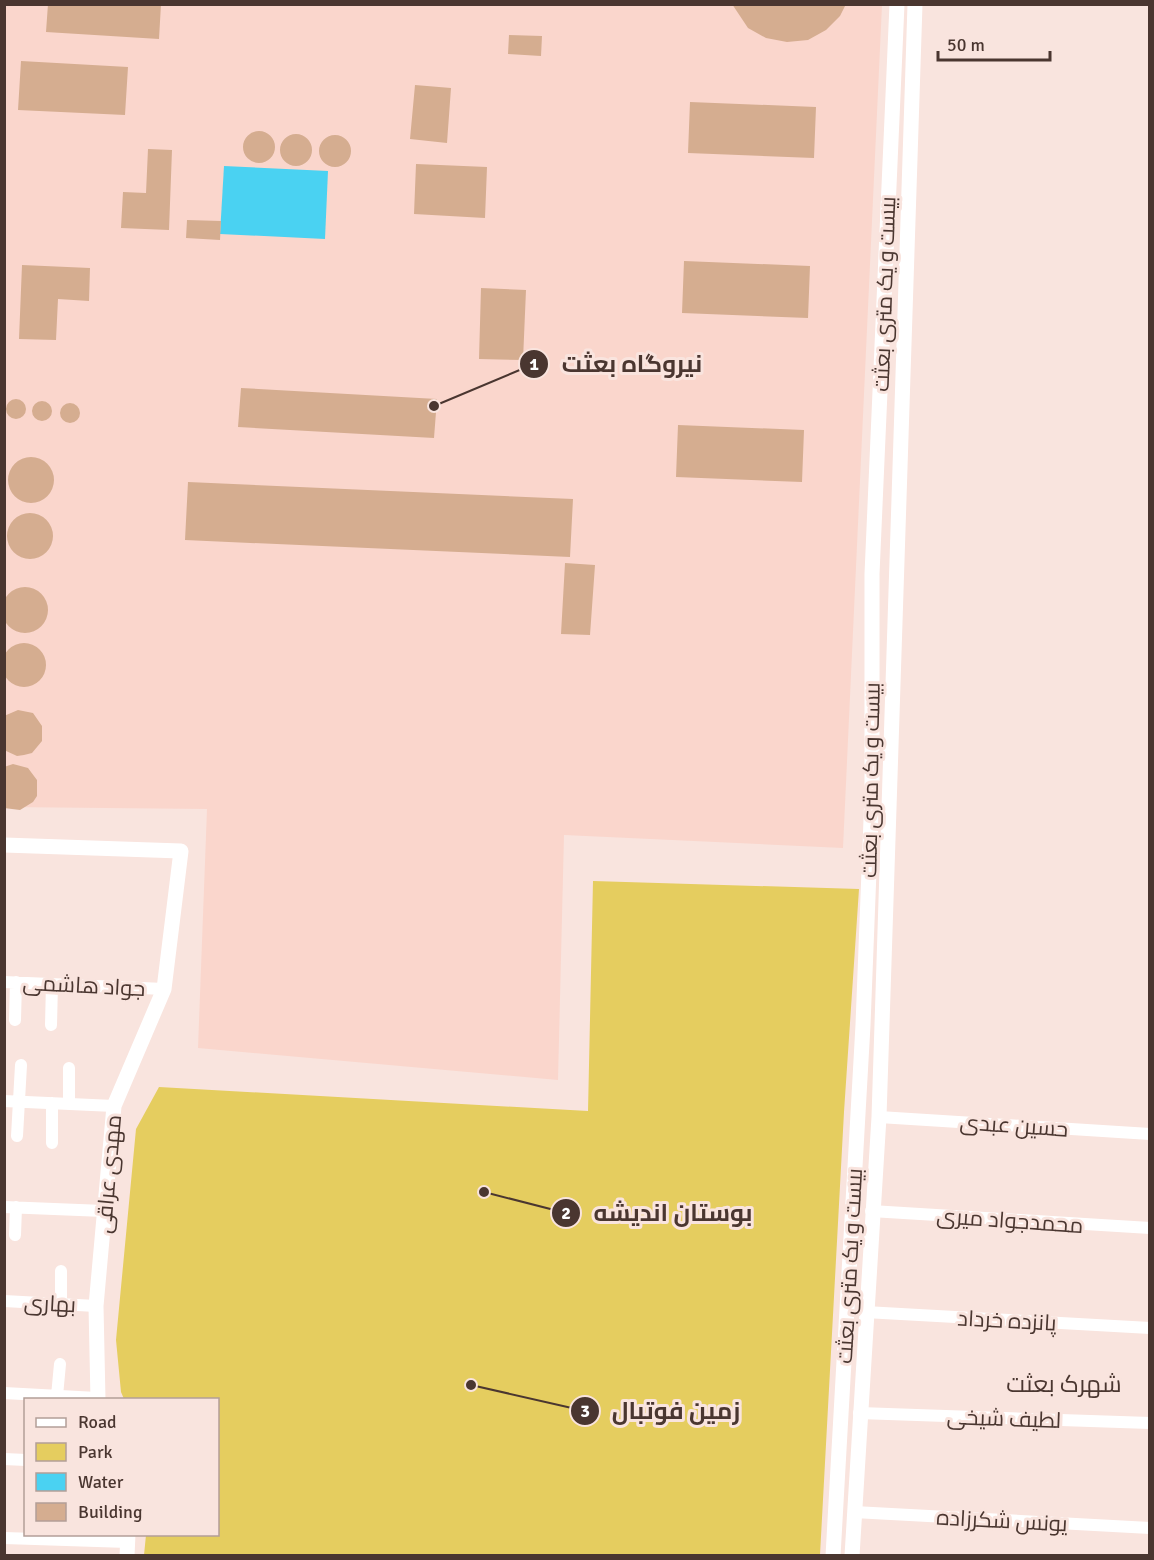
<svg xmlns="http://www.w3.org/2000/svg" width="1154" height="1560" viewBox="0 0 1154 1560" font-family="Signika,Cairo,sans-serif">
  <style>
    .built { fill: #fad6cc }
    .green { fill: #e5cd5f }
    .water { fill: #4ad2f2 }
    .building { fill: #d5ad90 }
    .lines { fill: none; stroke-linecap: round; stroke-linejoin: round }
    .minor { stroke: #fff; stroke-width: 12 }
    .tertiary { stroke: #fff; stroke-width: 15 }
    .labels { text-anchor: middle; stroke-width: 6; stroke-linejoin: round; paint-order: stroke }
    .street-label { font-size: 22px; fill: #4a3630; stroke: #f9e4de }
    .neighbourhood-label { font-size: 24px; fill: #4a3630; stroke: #f9e4de }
    .leader { fill: none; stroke: #4a3630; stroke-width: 2 }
    .callout-dot { fill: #4a3630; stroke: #f9e4de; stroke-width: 2 }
    .mark-label { font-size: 18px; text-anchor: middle; font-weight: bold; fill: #fff }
    .callout-label { font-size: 24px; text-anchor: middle; font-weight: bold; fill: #4a3630; stroke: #f9e4de; stroke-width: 6; stroke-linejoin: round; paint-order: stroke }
  </style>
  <rect width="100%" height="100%" fill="#f9e4de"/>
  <!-- built -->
  <path class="built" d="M5,5H882L843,848L564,835L558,1080L198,1048L207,809L5,807Z"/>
  <!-- green -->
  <path class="green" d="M593,881L859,889L844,1112L820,1555H144L146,1535L218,1534V1400L124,1399L121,1392L116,1340L136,1129L159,1087L588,1111Z"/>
  <!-- water -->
  <path class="water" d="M224,166L328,171L325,239L220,234Z"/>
  <!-- building -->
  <path class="building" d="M48,4H161L159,39L46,32Z
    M732,4H846L840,16L826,30L808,40L787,42L766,38L748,28Z
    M509,35L542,36L541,56L508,54Z
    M21,61L128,67L125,115L18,110Z
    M415,85L451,88L447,143L410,139Z
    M690,102L816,107L814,158L688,153Z
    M243 147a16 16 0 1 1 32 0a16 16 0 1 1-32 0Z
    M280 150a16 16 0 1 1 32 0a16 16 0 1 1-32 0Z
    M319 151a16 16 0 1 1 32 0a16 16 0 1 1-32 0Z
    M148,149L172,150L169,230L121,228L123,192L146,193Z
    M416,164L487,167L485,218L414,214Z
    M187,220L221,221L220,240L186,238Z
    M684,261L810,266L808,318L682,313Z
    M22,265L90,268L89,301L58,299L56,340L19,339Z
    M481,288L526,290L523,360L479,359Z
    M241,388L437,399L434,438L238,427Z
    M6 409a10 10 0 1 1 20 0a10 10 0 1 1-20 0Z
    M32 411a10 10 0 1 1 20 0a10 10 0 1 1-20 0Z
    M60 413a10 10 0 1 1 20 0a10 10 0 1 1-20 0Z
    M678,425L804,430L802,482L676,477Z
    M8 480a23 23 0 1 1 46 0a23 23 0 1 1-46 0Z
    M188,482L573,499L570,557L185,540Z
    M7 536a23 23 0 1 1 46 0a23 23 0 1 1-46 0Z
    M565,563L595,565L590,635L561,634Z
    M2 610a23 23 0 1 1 46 0a23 23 0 1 1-46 0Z
    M2 665a22 22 0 1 1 44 0a22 22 0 1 1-44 0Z
    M18,710L33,713L42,726V741L32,753L24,755L17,756L4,750V716Z
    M13,764L28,768L37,780V796L33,802L20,810L4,808V767Z"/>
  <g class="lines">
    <!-- minor -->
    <path class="minor" d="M4,982L164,989
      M15,1020L16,982
      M51,1025L52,984
      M69,1068V1104
      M4,1101L114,1106
      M52,1103V1143
      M879,1117L1150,1134
      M17,1136L21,1065
      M4,1207L104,1211
      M871,1211L1150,1228
      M15,1235L16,1207
      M4,1301L96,1306
      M61,1304V1271
      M865,1312L1150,1328
      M4,1393L97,1398
      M57,1396L60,1364
      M859,1413L1150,1423
      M4,1459L26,1460
      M854,1512L1150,1528
      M4,1538L128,1542"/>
    <!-- tertiary -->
    <path class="tertiary" d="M4,845L181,851L164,989L114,1106L96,1306L98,1400
      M127,1556L128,1534
      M833,1556L863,1025L872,794V574L897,4
      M852,1556L879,1117L915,4"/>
  </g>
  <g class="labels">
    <!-- street labels -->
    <g class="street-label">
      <text transform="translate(884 294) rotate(-88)" y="8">بیست و یک متری بعثت</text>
      <text transform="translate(870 780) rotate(-89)" y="8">بیست و یک متری بعثت</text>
      <text transform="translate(84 985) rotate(3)" y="8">جواد هاشمی</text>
      <text transform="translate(1014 1125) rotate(4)" y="8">حسین عبدی</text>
      <text transform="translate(108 1174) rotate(-85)" y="8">مهدی عراقی</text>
      <text transform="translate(1010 1220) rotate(4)" y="8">محمدجواد میری</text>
      <text transform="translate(849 1266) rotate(-87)" y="8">بیست و یک متری بعثت</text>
      <text transform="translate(50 1303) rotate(3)" y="8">بهاری</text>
      <text transform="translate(1007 1320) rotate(3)" y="8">پانزده خرداد</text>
      <text transform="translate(1004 1418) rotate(2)" y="8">لطیف شیخی</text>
      <text transform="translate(1002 1520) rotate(3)" y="8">یونس شکرزاده</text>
    </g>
    <!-- neighbourhood labels -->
    <g class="neighbourhood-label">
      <text x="1064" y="1392">شهرک بعثت</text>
    </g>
  </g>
  <!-- callouts -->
  <path class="leader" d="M434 406L534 364M484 1192L566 1213M471 1385L585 1411"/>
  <g class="callout-dot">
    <circle cx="434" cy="406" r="6"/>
    <circle cx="484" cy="1192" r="6"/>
    <circle cx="471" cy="1385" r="6"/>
    <circle cx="534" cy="364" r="15"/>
    <circle cx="566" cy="1213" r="15"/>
    <circle cx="585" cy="1411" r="15"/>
  </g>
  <g class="mark-label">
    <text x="534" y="370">1</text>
    <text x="566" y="1219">2</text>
    <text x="585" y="1417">3</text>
  </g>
  <g class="callout-label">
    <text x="632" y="372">نیروگاه بعثت</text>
    <text x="673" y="1221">بوستان اندیشه</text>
    <text x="676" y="1419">زمین فوتبال</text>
  </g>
  <!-- border -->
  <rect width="1154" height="1560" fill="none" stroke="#4a3630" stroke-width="12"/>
  <!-- legend -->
  <rect x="24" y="1398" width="195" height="138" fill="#f9e4de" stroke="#b39e98" stroke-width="1.5"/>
  <rect x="36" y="1418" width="30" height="9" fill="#ffffff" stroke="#b39e98" stroke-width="1.5"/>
  <text x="78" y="1428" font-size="18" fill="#4a3630">Road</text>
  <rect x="36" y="1443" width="30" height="18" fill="#e5cd5f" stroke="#b39e98" stroke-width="1.5"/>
  <text x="78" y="1458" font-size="18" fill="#4a3630">Park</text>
  <rect x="36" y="1473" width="30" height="18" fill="#4ad2f2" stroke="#b39e98" stroke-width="1.5"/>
  <text x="78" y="1488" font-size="18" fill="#4a3630">Water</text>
  <rect x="36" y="1503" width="30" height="18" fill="#d5ad90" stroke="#b39e98" stroke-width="1.5"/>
  <text x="78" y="1518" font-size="18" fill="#4a3630">Building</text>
  <!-- scale -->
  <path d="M938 51v9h112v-9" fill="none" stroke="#4a3630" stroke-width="3"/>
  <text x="947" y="51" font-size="18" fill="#4a3630" stroke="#f9e4de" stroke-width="4.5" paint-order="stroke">50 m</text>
</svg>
